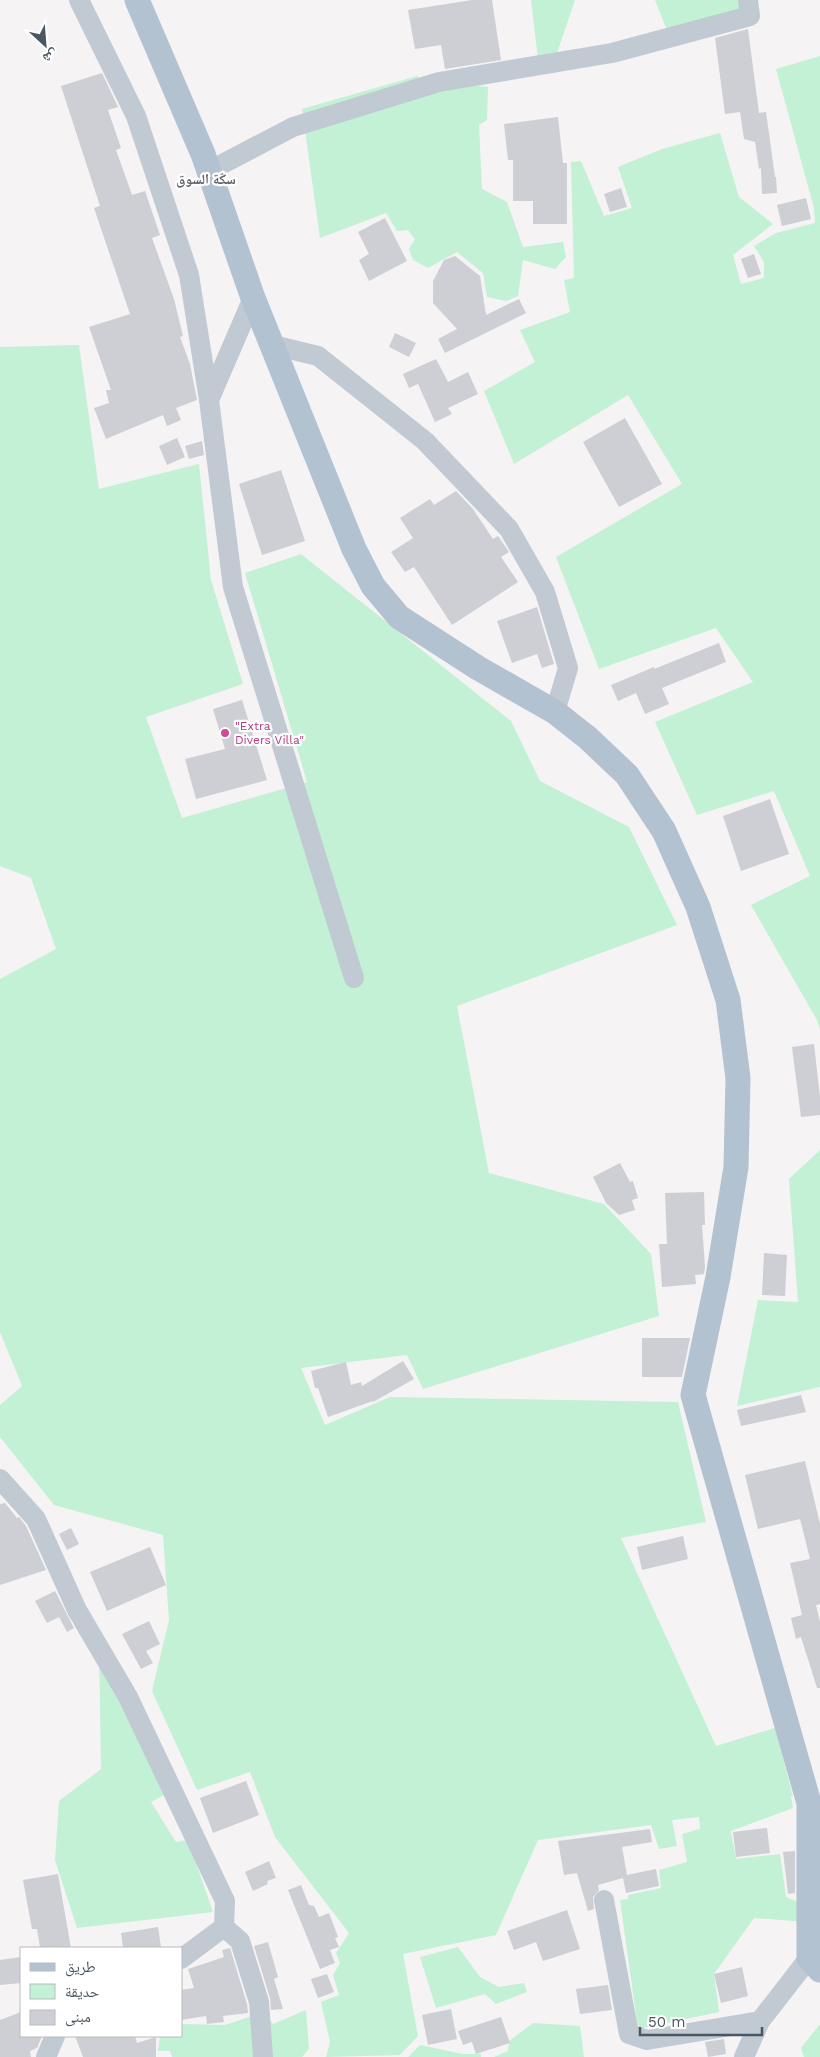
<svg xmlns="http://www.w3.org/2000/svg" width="820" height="2057" viewBox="0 0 820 2057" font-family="'Work Sans','Noto Naskh Arabic',sans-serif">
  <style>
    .green { fill: #c3f1d5 }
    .building { fill: #cdcfd5 }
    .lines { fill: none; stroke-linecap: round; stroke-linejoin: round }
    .minor { stroke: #c1cad2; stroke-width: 20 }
    .major { stroke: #b3c2d1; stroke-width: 25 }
    .hotel-dot { fill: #d1479c; stroke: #fff; stroke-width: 2 }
    .labels { text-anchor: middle; stroke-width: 4.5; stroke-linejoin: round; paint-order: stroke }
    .hotel-label { font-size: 12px; fill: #b23c85; stroke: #fff; text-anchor: start }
    .neighbourhood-label { font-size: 14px; font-weight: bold; fill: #5f6368; stroke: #fff }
  </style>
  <rect width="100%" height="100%" fill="#f5f3f3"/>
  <!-- green -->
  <path class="green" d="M531,0H575L556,56L539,67Z
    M655,0H742L743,10L669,35Z
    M820,56V1029L817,1020L751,905L810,876L774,791L697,815L655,722L753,682L716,628L599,669L556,557L682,484L628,395L514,464L484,391L535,362L520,330L570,312L564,280L574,278L571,162L581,161L604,216L632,208L618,167L662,149L720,133L739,197L773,224L733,255L741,284L764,278V262L754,246L776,233L815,223L814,208L776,69Z
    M417,76L425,81L488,87L487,120L479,125L482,189L507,202L523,247L563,242L566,257L555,269L523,260L518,296L506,301L487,297L483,273L457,252L428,268L413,260L409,249L415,239L408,230L397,231L386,213L320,238L302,109Z
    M79,345L99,489L199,464L211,580L243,684L146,717L182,818L307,782L245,573L301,554L511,721L540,781L629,827L677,925L457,1006L489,1173L604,1204L651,1254L659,1316L423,1389L407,1355L301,1368L325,1425L390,1397L678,1402L706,1522L621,1538L716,1746L775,1728L793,1796H791L793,1808L731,1831L736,1859L780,1854L786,1897L806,1905V1922L754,1918L714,1974L719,2012L638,2029L620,1900L628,1899V1895L661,1888L659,1870L687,1862L682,1834L700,1829L699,1817L672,1820L677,1846L659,1849L651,1825L538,1840L496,1935L403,1954L418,2036L400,2055L326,2057L330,2042L321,2002L339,1995L333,1975L340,1963L336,1953L349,1933L275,1837L250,1772L197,1790L152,1691L169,1620L163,1535L54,1505L0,1437V1405L22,1386L0,1332V979L56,949L31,878L0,866V347Z
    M820,1150V1387L737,1406L758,1300L798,1302L789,1179Z
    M99,1648L164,1795L151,1802L176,1842L188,1840L213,1912L77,1928L55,1860L59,1801L101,1769Z
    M458,1947L480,1977L499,1987L524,1983L527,1992L496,2004L485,1994L436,2008L420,1957Z
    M306,2010L309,2049L302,2057H172L170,2051H158L160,2036H181V2024L225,2025L264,2012L273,2024Z
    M533,2023L580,2026L584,2057H494L508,2051L509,2041Z
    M820,2024V2057H804L801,2048Z
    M420,2045L463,2054H481V2057H408Z"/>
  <!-- building -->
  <path class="building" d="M472,0H492L501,60L445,69L441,45L415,49L408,10Z
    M748,29L759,113L766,112L775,177H776L777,193L762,194L761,168L759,169L755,142L744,139L740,112L725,114L715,38Z
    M102,73L118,107L108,110L121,148L116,150L132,195L145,191L160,235L152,238L174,299L183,336L180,337L190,364L197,400L176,408L181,420L167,426L163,415L106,439L94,408L109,403L106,390H111L89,327L130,314L94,208L100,206L61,86Z
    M558,117L563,163H567V224H533V201H513V160H508L504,124Z
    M621,188L627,207L610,212L604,194Z
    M806,198L811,219L782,226L777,205Z
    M385,218L407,261L369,281L359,260L369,254L358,232Z
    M754,254L761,274L748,278L741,259Z
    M455,256L480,276L486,315L519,299L526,313L445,353L438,339L457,329L433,303V281L444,260Z
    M395,333L416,343L409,357L389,347Z
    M436,359L448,382L468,372L478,394L448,408L452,414L435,422L418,384L409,388L403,374Z
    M625,418L662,484L619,507L583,442Z
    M177,438L185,457L167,465L159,446Z
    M202,441L204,455L189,459L185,446Z
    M281,470L305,541L262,555L239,484Z
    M456,491L473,509L493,539L498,536L509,552L501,557L518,582L452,625L414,567L405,572L391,552L413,538L400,518L430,499L434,505Z
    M537,607L554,664L542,668L537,654L512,663L497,621Z
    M719,643L726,662L662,688L669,704L645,714L636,693L618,701L611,685L654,667V669Z
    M242,700L267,780L196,799L185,759L225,749L213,709Z
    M770,799L789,854L741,871L723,816Z
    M814,1044L820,1097V1115L801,1117L792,1047Z
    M620,1163L630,1182L633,1181L638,1198L632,1200L635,1210L619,1215L606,1203L593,1177Z
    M704,1192L705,1225H702L705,1267L704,1274L695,1275L696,1284L662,1287L659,1244H667L665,1193Z
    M764,1253L787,1255L785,1296L762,1295Z
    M642,1338H690L682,1377H642Z
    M403,1361L414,1379L373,1402V1401L328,1417L318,1388H315L311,1371L346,1362L351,1385L361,1382L362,1386Z
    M801,1395L806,1412L741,1426L737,1410Z
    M805,1461L820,1524V1604L816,1605L820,1622V1688H817L801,1637L796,1639L791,1618L802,1615L790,1563L810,1559L800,1519L758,1529L745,1475Z
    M5,1503L17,1518L19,1517L26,1526L46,1570L0,1585V1504Z
    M71,1528L79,1544L67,1550L59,1534Z
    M683,1536L688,1559L642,1570L637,1547Z
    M150,1547L166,1585L107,1611L90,1572Z
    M55,1591L74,1628L67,1632L59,1617L47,1623L35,1601Z
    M149,1621L160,1644L146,1651L153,1663L141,1669L122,1634Z
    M246,1781L259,1815L213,1833L200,1798Z
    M767,1828L770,1853L736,1857L733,1832Z
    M650,1829L652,1842L622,1847L627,1875L656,1869L659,1886L626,1893L623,1878L598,1885L599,1890L593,1897L594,1909L588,1911L577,1873L564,1875L558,1841Z
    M795,1851V1893L788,1894L783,1852Z
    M269,1861L276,1878L267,1881L268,1884L253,1891L245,1872Z
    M58,1874L71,1948H40L37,1929H32L23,1880Z
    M301,1885L309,1905L314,1906L319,1917L329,1913L338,1937L335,1938L339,1947L330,1950L335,1963L320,1969L288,1890Z
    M567,1910L580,1949L543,1961L536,1942L514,1950L507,1931Z
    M158,1927L161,1947L123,1948L121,1933Z
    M268,1942L278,1977L274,1979L283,2009L271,2010L270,1998L254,1946Z
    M230,1948L247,2004L248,2013L223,2016L224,2022L207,2024L206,2016L181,2020V1990L194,1988L188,1969L224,1957L222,1950Z
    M21,1957V1983L0,1985V1960Z
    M742,1967L748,1996L721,2003L714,1974Z
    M327,1974L334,1992L318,1998L311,1979Z
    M608,1985L612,2010L580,2014L576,1989Z
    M451,2009L457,2039L428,2045L422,2015Z
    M21,2012V2036H42L37,2048L30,2051L31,2057H0V2020Z
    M501,2017L510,2043L476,2054L472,2042L463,2045L458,2031Z
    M75,2036H135L137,2043L156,2037V2057H83Z
    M724,2039L726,2054L708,2057L705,2042Z"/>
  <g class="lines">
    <!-- minor -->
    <path class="minor" d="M79,0L136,116L189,275L209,400
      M209,171L293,127L439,82L612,53L750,16L748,0
      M253,298L209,400L233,587L354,978
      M273,345L318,356L425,441L509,529L545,592L568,668L555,712
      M0,1479L36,1519L77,1610L128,1697L225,1901L224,1927L181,1959
      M604,1900L629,2034L647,2040L760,2021
      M224,1927L240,1941L259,2002L263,2057
      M46,2057L55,2036
      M744,2057L760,2021L809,1958"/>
    <!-- major -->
    <path class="major" d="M137,0L203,154L253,298L354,549L373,586L399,617L478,668L555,712L588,738L627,775L664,831L698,907L728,1000L738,1078L736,1167L718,1277L693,1395L809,1803V1958L820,1970"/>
  </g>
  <!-- markers -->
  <circle class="hotel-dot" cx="225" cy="733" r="5"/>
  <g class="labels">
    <!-- hotel labels -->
    <g class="hotel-label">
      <text x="235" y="730">"Extra<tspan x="235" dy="14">Divers Villa"</tspan></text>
    </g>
    <!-- neighbourhood labels -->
    <g class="neighbourhood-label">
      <text x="206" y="184">سكّة السوق</text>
    </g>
  </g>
  <!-- legend -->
  <rect x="20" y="1947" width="162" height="90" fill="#ffffff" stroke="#b7bbc0"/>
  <rect x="30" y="1963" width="25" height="8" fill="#b3c2d1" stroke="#b7bbc0"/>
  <text x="65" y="1972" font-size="15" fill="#4a5661">طريق</text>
  <rect x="30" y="1984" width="25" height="15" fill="#c3f1d5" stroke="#b7bbc0"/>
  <text x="65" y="1997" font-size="15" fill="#4a5661">حديقة</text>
  <rect x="30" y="2010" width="25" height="15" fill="#cdcfd5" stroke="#b7bbc0"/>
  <text x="65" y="2022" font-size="15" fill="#4a5661">مبنى</text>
  <!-- north arrow -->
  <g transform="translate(45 45) rotate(154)" stroke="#ffffff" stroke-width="4" paint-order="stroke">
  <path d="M0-4L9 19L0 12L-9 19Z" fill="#4a5661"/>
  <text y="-8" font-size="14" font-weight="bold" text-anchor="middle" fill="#4a5661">ش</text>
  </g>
  <!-- scale -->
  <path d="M640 2027v8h122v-8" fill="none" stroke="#4a5661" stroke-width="2.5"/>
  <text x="648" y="2027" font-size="15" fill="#4a5661" stroke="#ffffff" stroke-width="4" paint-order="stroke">50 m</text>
</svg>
